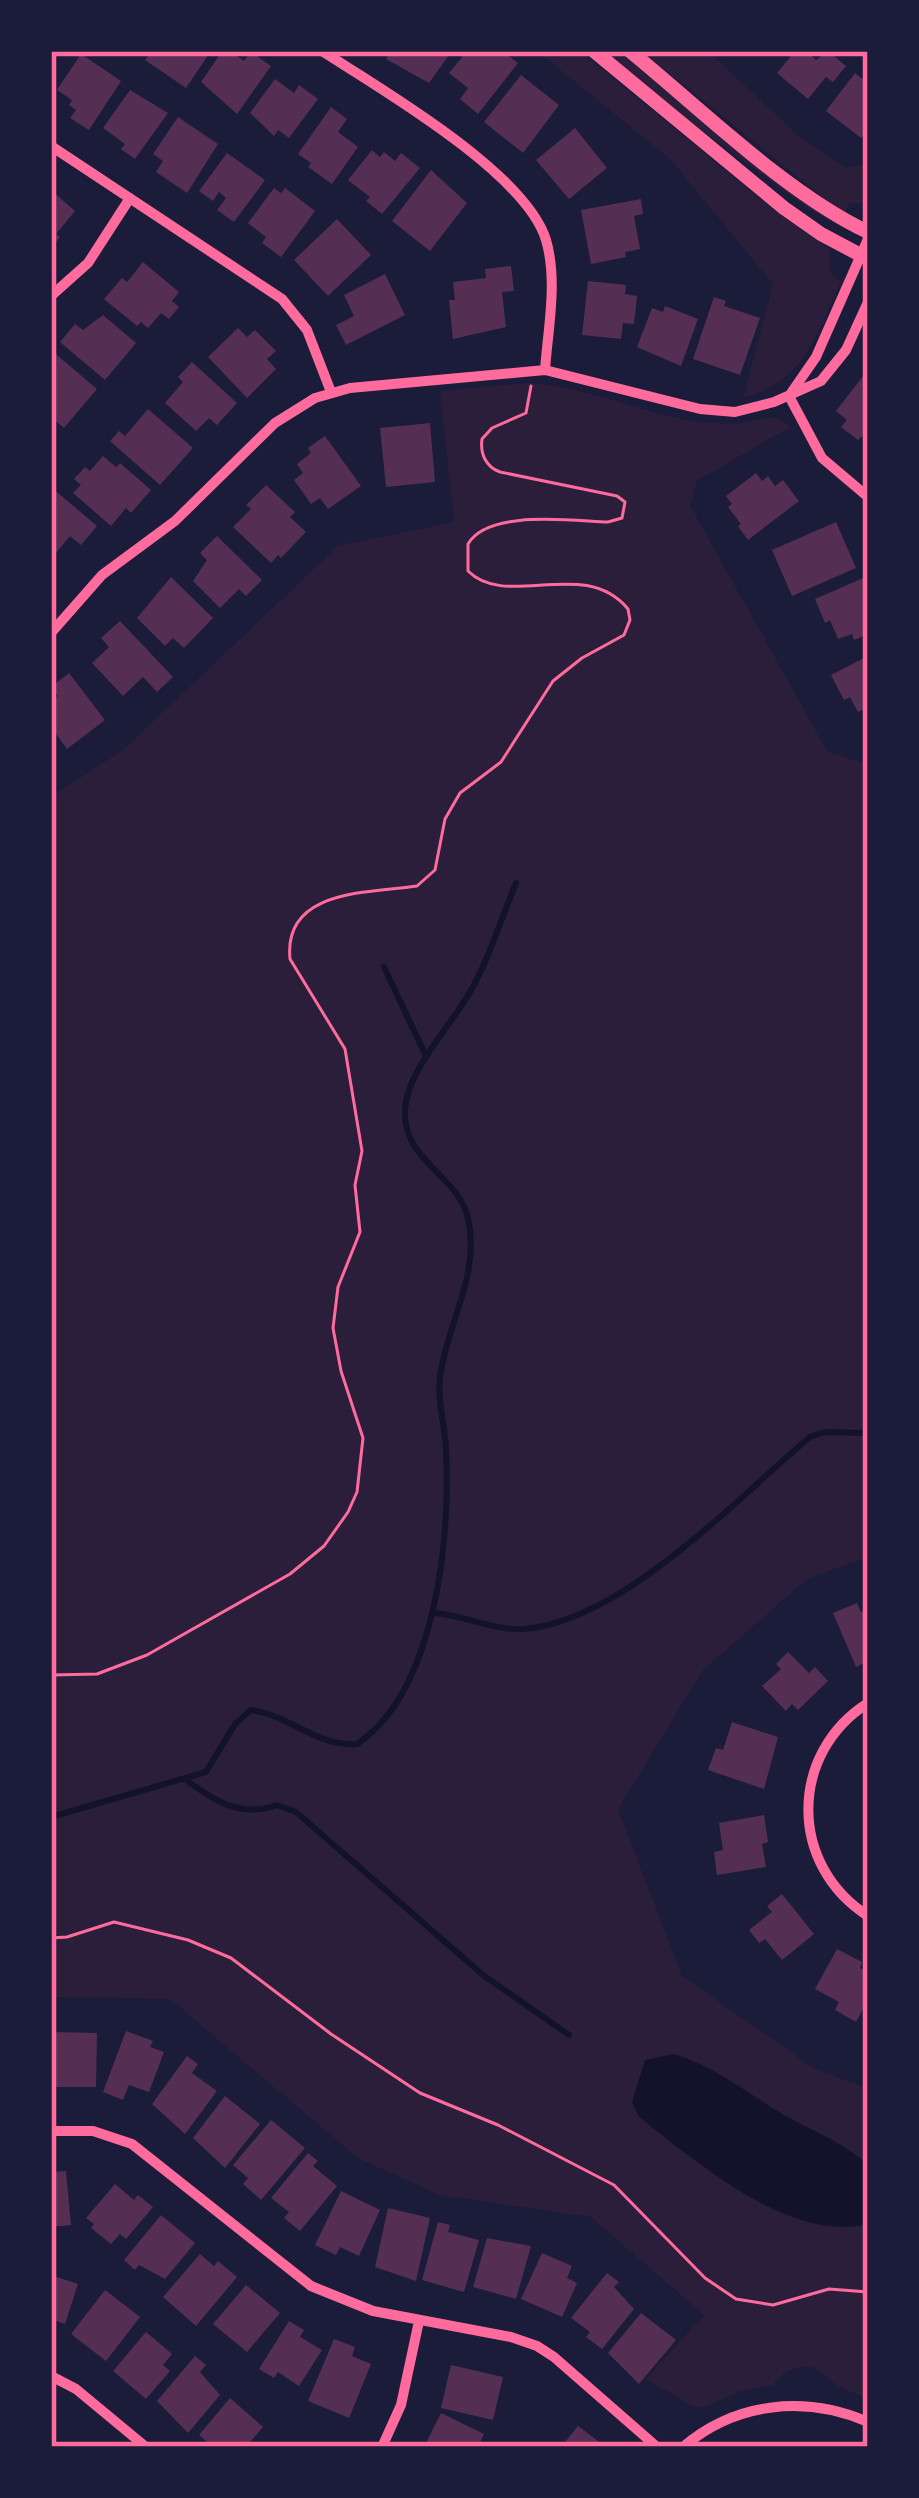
<svg xmlns="http://www.w3.org/2000/svg" width="919" height="2498" viewBox="0 0 919 2498" font-family="'Varela Round',sans-serif">
  <style>
    .green { fill: #2a1e3b }
    .water { fill: #12122b }
    .lines { fill: none; stroke-linecap: round; stroke-linejoin: round }
    .stream { stroke: #12122b; stroke-width: 6 }
    .building { fill: #542f53 }
    .path { stroke: #ff6b9d; stroke-width: 3 }
    .minor { stroke: #ff6b9d; stroke-width: 10 }
    .tertiary { stroke: #ff6b9d; stroke-width: 14 }
    .neatline { fill: none; stroke: #ff6b9d; stroke-width: 4.5 }
  </style>
  <rect width="100%" height="100%" fill="#1b1b3a"/>
  <!-- green -->
  <path class="green" d="M537,51H580L774,210L829,249L831,275L841,281C818,332 804,384 743,398L773,284L670,159Z
    M602,51H619L850,232L809,209L689,121Z
    M642,51H708L800,137L846,168L863,164L868,157V199L859,204L850,202L845,212L826,200Z
    M526,383C598,385 666,429 739,423C758,422 776,409 790,427L697,481L690,505L827,751L868,765V1557L807,1579L703,1670L618,1809L682,1976L815,2069L868,2088V2399L838,2386L815,2368L801,2366L784,2373L772,2385L741,2391L702,2408L692,2406L646,2379L704,2315L591,2217L439,2195L358,2158L170,1999L51,1997V797L123,750L338,546L454,522L440,391Z"/>
  <!-- water -->
  <path class="water" d="M674,2054C716,2067 747,2093 784,2115C813,2132 844,2142 868,2165V2214L863,2225C786,2240 696,2161 639,2117L632,2102L645,2060Z"/>
  <g class="lines">
    <!-- stream -->
    <path class="stream" d="M384,967L426,1056
      M434,1613C464,1615 495,1631 524,1629C623,1621 736,1499 810,1437L824,1432L868,1433
      M185,1779C214,1801 241,1818 277,1805L296,1812L483,1975L569,2035
      M51,1817L206,1772L235,1724L251,1710C290,1715 316,1747 357,1744C436,1691 451,1536 446,1449C445,1425 437,1401 440,1377C447,1322 481,1275 468,1218C458,1175 403,1161 405,1111C406,1071 451,1026 470,992C489,959 501,919 516,883"/>
  </g>
  <!-- building -->
  <path class="building" d="M152,51H211L186,88L145,60Z
    M222,51H230L244,61L251,52L271,66L237,114L201,82Z
    M392,51H452L429,83L386,59Z
    M467,51H502L518,63L478,114L460,99L468,88L449,73Z
    M795,51H806L816,60L828,51L846,66L833,82L826,77L808,99L777,73Z
    M81,54L121,81L89,130L70,118L76,110L69,105L72,100L57,90Z
    M855,73L868,83V129L861,138L826,111Z
    M521,75L559,105L523,153L484,122Z
    M275,79L294,93L299,85L318,99L289,138L278,130L274,136L250,113Z
    M130,90L168,113L135,159L121,149L125,144L103,128Z
    M331,107L347,119L338,132L358,147L332,184L308,167L311,163L298,154Z
    M178,117L218,144L187,193L156,172L163,161L153,154Z
    M575,128L607,168L569,199L536,160Z
    M372,150L380,157L384,152L395,161L401,153L420,168L382,214L366,201L370,197L348,180Z
    M227,153L265,180L234,222L217,210L226,198L219,192L213,201L199,191Z
    M431,170L467,203L430,251L392,221Z
    M274,188L281,193L285,188L315,211L281,257L262,243L266,237L248,223Z
    M51,190L75,211L56,234L60,237L51,248Z
    M641,199L643,214L634,216L640,249L625,252L626,257L591,264L581,210Z
    M337,219L371,255L328,296L294,260Z
    M143,262L179,292L172,301L179,307L169,319L161,313L148,328L141,322L137,326L104,299L122,278L127,282Z
    M511,266L514,291L502,292L506,327L453,339L449,300H455L453,282L486,278L485,269Z
    M385,274L405,315L346,345L336,325L354,316L344,295Z
    M588,281L626,285L625,294L637,296L634,324L623,323L621,339L582,335Z
    M714,297L726,301L724,306L760,318L740,375L693,359Z
    M665,306L698,319L681,366L637,347L652,308L663,312Z
    M103,315L136,343L105,380L60,342L75,324L83,330Z
    M238,328L247,337L255,330L276,351L267,359L276,369L247,398L208,357Z
    M51,350L97,389L64,428L51,417Z
    M192,362L237,403L217,425L209,418L196,431L165,403L183,382L178,377Z
    M864,375L868,379V431L858,440L841,427L847,420L836,411Z
    M148,409L193,448L160,485L110,441L119,431L125,436Z
    M430,423L435,482L386,487L380,428Z
    M325,436L361,486L328,509L320,498L311,504L294,480L303,473L297,464L311,453L308,448Z
    M103,456L116,467L120,463L151,490L131,513L126,508L111,526L73,493L81,485L74,479L85,467L90,471Z
    M756,473L762,481L768,476L775,486L783,480L799,501L748,540L738,526L741,524L728,507L732,504L726,496Z
    M266,485L295,512L290,517L306,532L281,558L278,555L271,563L233,527L251,509L246,505Z
    M51,487L97,526L81,545L70,536L55,554L51,551Z
    M836,522L856,568L792,596L772,550Z
    M217,536L262,580L246,596L239,589L220,608L193,581L207,560L200,553Z
    M868,576V634L854,640L852,634L838,639L830,620L825,623L815,599Z
    M171,577L213,618L184,648L173,638L165,646L137,618Z
    M120,621L173,677L157,692L143,677L123,696L92,663L109,647L101,638Z
    M868,656V707L858,712L850,697L844,700L831,675Z
    M69,673L105,720L67,749L51,727V701L58,696L51,687Z
    M857,1603L861,1612L868,1609V1661L856,1667L833,1613Z
    M788,1652L809,1673L815,1667L828,1681L798,1710L792,1704L786,1711L762,1686L781,1669L776,1664Z
    M732,1722L778,1737L764,1789L708,1770L716,1748L723,1750Z
    M764,1815L768,1842L762,1844L766,1867L717,1875L714,1852L723,1850L719,1823Z
    M782,1894L814,1934L782,1960L765,1939L759,1943L749,1930L772,1912L767,1906Z
    M837,1949L862,1962L860,1968L868,1972V2000L856,2022L835,2010L839,2002L815,1989Z
    M126,2031L153,2041L150,2047L164,2052L149,2092L129,2085L123,2100L103,2092Z
    M53,2032L97,2033L96,2087H52Z
    M187,2056L198,2064L192,2073L217,2091L185,2134L152,2104Z
    M225,2096L260,2124L225,2168L193,2138Z
    M271,2120L305,2148L261,2200L243,2184L248,2178L233,2165Z
    M308,2153L318,2161L313,2166L337,2186L300,2231L284,2218L289,2212L271,2198Z
    M66,2171L71,2225L51,2227V2172Z
    M115,2184L134,2200L138,2195L153,2207L126,2239L120,2234L111,2244L91,2228L94,2224L86,2218Z
    M341,2191L380,2210L359,2256L340,2247L336,2255L315,2245Z
    M388,2208L430,2218L416,2281L375,2267Z
    M161,2215L195,2243L165,2279L139,2265L135,2270L124,2260Z
    M438,2222L450,2225L448,2232L479,2240L464,2292L422,2280Z
    M487,2238L531,2246L516,2299L473,2287Z
    M542,2253L572,2266L567,2278L577,2283L562,2317L521,2299Z
    M200,2254L214,2266L218,2261L237,2277L196,2326L163,2297Z
    M607,2273L619,2282L614,2287L634,2309L602,2349L586,2337L590,2332L571,2318Z
    M51,2275L78,2284L65,2324L51,2319Z
    M246,2285L280,2313L247,2352L213,2324Z
    M105,2290L140,2317L106,2361L71,2334Z
    M641,2313L676,2340L639,2384L608,2353Z
    M289,2321L304,2330L300,2337L322,2350L299,2386L278,2372L274,2378L259,2369Z
    M146,2332L172,2354L163,2365L170,2371L146,2399L113,2371Z
    M334,2339L355,2347L352,2356L371,2364L349,2418L308,2401Z
    M195,2356L206,2365L200,2372L220,2395L188,2433L157,2401Z
    M451,2365L503,2377L493,2420L441,2408Z
    M230,2398L263,2427L246,2447H213L199,2435Z
    M441,2413L484,2434L478,2447H429L427,2441Z
    M578,2426L606,2447H561Z"/>
  <g class="lines">
    <!-- path -->
    <path class="path" d="M51,1675L97,1674L147,1655L290,1574L324,1546L348,1512L357,1492L363,1438L341,1371L333,1328L338,1287L360,1232L355,1185L362,1151L345,1049L290,959C283,889 368,893 417,886L435,870L445,819L460,793L501,762L553,681L582,658L624,635L630,620L628,609C584,556 507,610 468,571V544C488,509 573,521 608,522L622,518L625,502L617,496L500,472C486,467 480,454 482,439L492,428L526,413L531,386
      M51,1938L67,1937L114,1922L188,1940L231,1958L331,2034L420,2093L498,2125L614,2185L705,2278L736,2299L773,2305L829,2289L868,2292"/>
    <!-- minor -->
    <path class="minor" d="M322,51C381,89 526,173 546,240C558,281 548,328 545,370
      M51,146L282,299L307,330L331,392
      M51,296L88,263L130,198
      M789,396L816,357L868,239
      M789,396L822,458L868,497
      M51,633L102,575L175,521L275,423L315,398L350,388L545,370L700,409L735,412L774,402L821,381L846,350L868,302
      M868,1703C789,1753 788,1865 868,1916
      M51,2131H93L132,2144L311,2286L373,2311L511,2337L537,2346L554,2357L657,2447
      M51,2376L76,2389L146,2447
      M382,2447L401,2405L419,2321
      M683,2447C736,2402 805,2395 868,2422"/>
    <!-- tertiary -->
    <path class="tertiary" d="M594,51L784,208L821,234L868,259
      M630,51C701,109 786,193 868,232"/>
  </g>
  <!-- border -->
  <rect width="919" height="2498" fill="none" stroke="#1b1b3a" stroke-width="108"/>
  <rect x="54" y="54" width="811" height="2390" class="neatline"/>
</svg>
